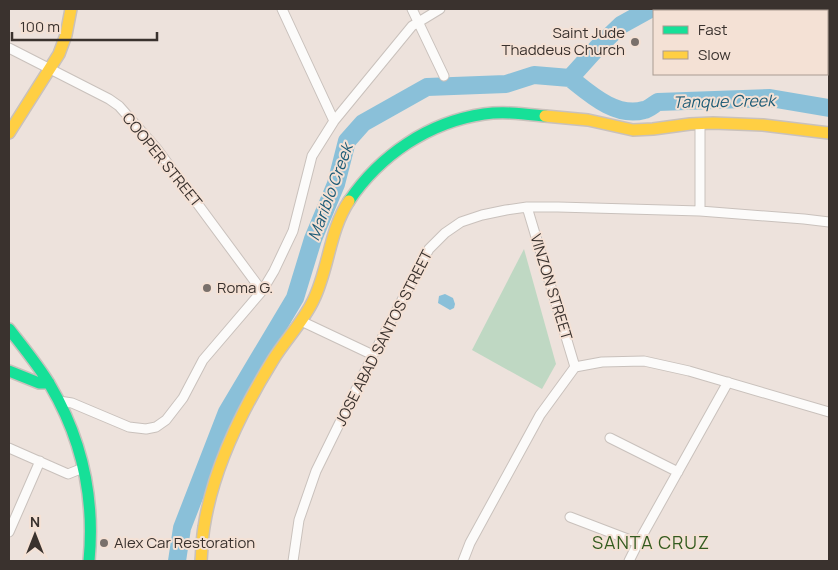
<svg xmlns="http://www.w3.org/2000/svg" width="838" height="570" viewBox="0 0 838 570" font-family="Manrope,sans-serif">
  <style>
    .green { fill: #bfd8c3 }
    .water { fill: #8ac0d9 }
    .lines { fill: none; stroke-linecap: round; stroke-linejoin: round }
    .river { stroke: #8ac0d9; stroke-width: 18 }
    .street-casing { stroke: #c9c1bc; stroke-width: 11 }
    .fast-casing { stroke: #c9c1bc; stroke-width: 14 }
    .slow-casing { stroke: #c9c1bc; stroke-width: 14 }
    .street { stroke: #fcfbfa; stroke-width: 9 }
    .fast { stroke: #16e098; stroke-width: 11 }
    .slow { stroke: #ffcf43; stroke-width: 11 }
    .poi-dot { fill: #79706b; stroke: #f4e1d5; stroke-width: 2 }
    .labels { text-anchor: middle; stroke-width: 4; stroke-linejoin: round; paint-order: stroke }
    .poi-label { font-size: 15px; fill: #3a322e; stroke: #f4e1d5; text-anchor: start }
    .street-label { font-size: 15px; fill: #3a322e; stroke: #f4e1d5 }
    .water-label { font-size: 16px; font-style: italic; fill: #1c5b76; stroke: #f4e1d5 }
    .quarter-label { font-size: 18px; letter-spacing: 1px; fill: #335b1f; stroke: #f4e1d5 }
  </style>
  <rect width="100%" height="100%" fill="#ede2dc"/>
  <!-- green -->
  <path class="green" d="M524,249L556,364L542,389L472,350Z"/>
  <!-- water -->
  <path class="water" d="M445,294L453,298L455,304L454,308L450,310L438,303L439,296Z"/>
  <g class="lines">
    <!-- river -->
    <path class="river" d="M570,78C590,94 616,118 644,110C649,109 654,104 658,102L770,98L829,108
      M570,78L597,48L621,25L650,9
      M177,561L182,528L227,412L295,298L313,239L336,184L347,141L363,123L427,87L506,84L534,75L570,78"/>
    <defs>
      <path id="street" d="M282,9L334,121
        M412,9L444,76
        M827,36H829
        M9,48L109,99L119,106L157,149L262,291
        M527,207L575,367
        M700,211V123
        M301,321L373,355
        M59,401L72,403L129,427L146,429L156,427L166,420L183,398L203,360L262,291L274,271L293,231L312,156L334,121L412,26L440,9
        M610,438L678,472
        M9,448L68,474L83,468
        M570,517L638,543
        M9,532L40,461
        M293,561L299,520L316,471L373,355L429,249L445,233L461,222L482,215L506,210L527,207H558L700,211L804,219L829,222
        M463,561L470,543L540,415L575,367L602,362L644,361L689,371L829,412
        M629,561L638,543L728,382"/>
      <path id="fast" d="M349,201C380,155 429,122 484,114C504,111 525,114 545,116
        M9,329C23,347 38,365 50,385C82,439 95,498 89,561
        M9,371L39,383H49"/>
      <path id="slow" d="M545,116L588,120L633,130L653,129L690,124L713,123L763,125L829,133
        M9,133L59,54L66,35L71,9
        M201,561C202,550 202,538 204,527C213,468 242,410 273,360C286,339 303,322 313,301C329,269 329,231 349,201"/>
    </defs>
    <!-- street casing -->
    <use href="#street" class="street-casing"/>
    <!-- fast casing -->
    <use href="#fast" class="fast-casing"/>
    <!-- slow casing -->
    <use href="#slow" class="slow-casing"/>
    <!-- street -->
    <use href="#street" class="street"/>
    <!-- fast -->
    <use href="#fast" class="fast"/>
    <!-- slow -->
    <use href="#slow" class="slow"/>
  </g>
  <!-- markers -->
  <g class="poi-dot">
    <circle cx="635" cy="42" r="5"/>
    <circle cx="207" cy="288" r="5"/>
    <circle cx="104" cy="543" r="5"/>
  </g>
  <g class="labels">
    <!-- poi labels -->
    <g class="poi-label">
      <text x="625" y="38" text-anchor="end">Saint Jude<tspan x="625" dy="17">Thaddeus Church</tspan></text>
      <text x="217" y="293">Roma G.</text>
      <text x="114" y="548">Alex Car Restoration</text>
    </g>
    <!-- street labels -->
    <g class="street-label">
      <text transform="translate(162 160) rotate(51)" y="5">COOPER STREET</text>
      <text transform="translate(551 287) rotate(73)" y="5">VINZON STREET</text>
      <text transform="translate(384 338) rotate(-63)" y="5">JOSE ABAD SANTOS STREET</text>
    </g>
    <!-- water labels -->
    <g class="water-label">
      <text transform="translate(724 101) rotate(-1)" y="6">Tanque Creek</text>
      <text transform="translate(330 192) rotate(-70)" y="6">Mariblo Creek</text>
    </g>
    <!-- quarter labels -->
    <g class="quarter-label">
      <text x="651" y="549">SANTA CRUZ</text>
    </g>
  </g>
  <!-- border -->
  <rect width="838" height="570" fill="none" stroke="#3a322e" stroke-width="20"/>
  <!-- legend -->
  <rect x="653" y="10" width="175" height="65" fill="#f4e1d5" stroke="#aa9b92"/>
  <rect x="663" y="26" width="25" height="8" fill="#16e098" stroke="#aa9b92"/>
  <text x="698" y="35" font-size="15" fill="#3a322e">Fast</text>
  <rect x="663" y="51" width="25" height="8" fill="#ffcf43" stroke="#aa9b92"/>
  <text x="698" y="60" font-size="15" fill="#3a322e">Slow</text>
  <!-- north arrow -->
  <g transform="translate(35 535)" stroke="#f4e1d5" stroke-width="4" paint-order="stroke">
  <path d="M0-4L9 19L0 12L-9 19Z" fill="#3a322e"/>
  <text y="-8" font-size="14" font-weight="bold" text-anchor="middle" fill="#3a322e">N</text>
  </g>
  <!-- scale -->
  <path d="M12 32v8h145v-8" fill="none" stroke="#3a322e" stroke-width="2.5"/>
  <text x="20" y="32" font-size="15" fill="#3a322e" stroke="#f4e1d5" stroke-width="4" paint-order="stroke">100 m</text>
</svg>
